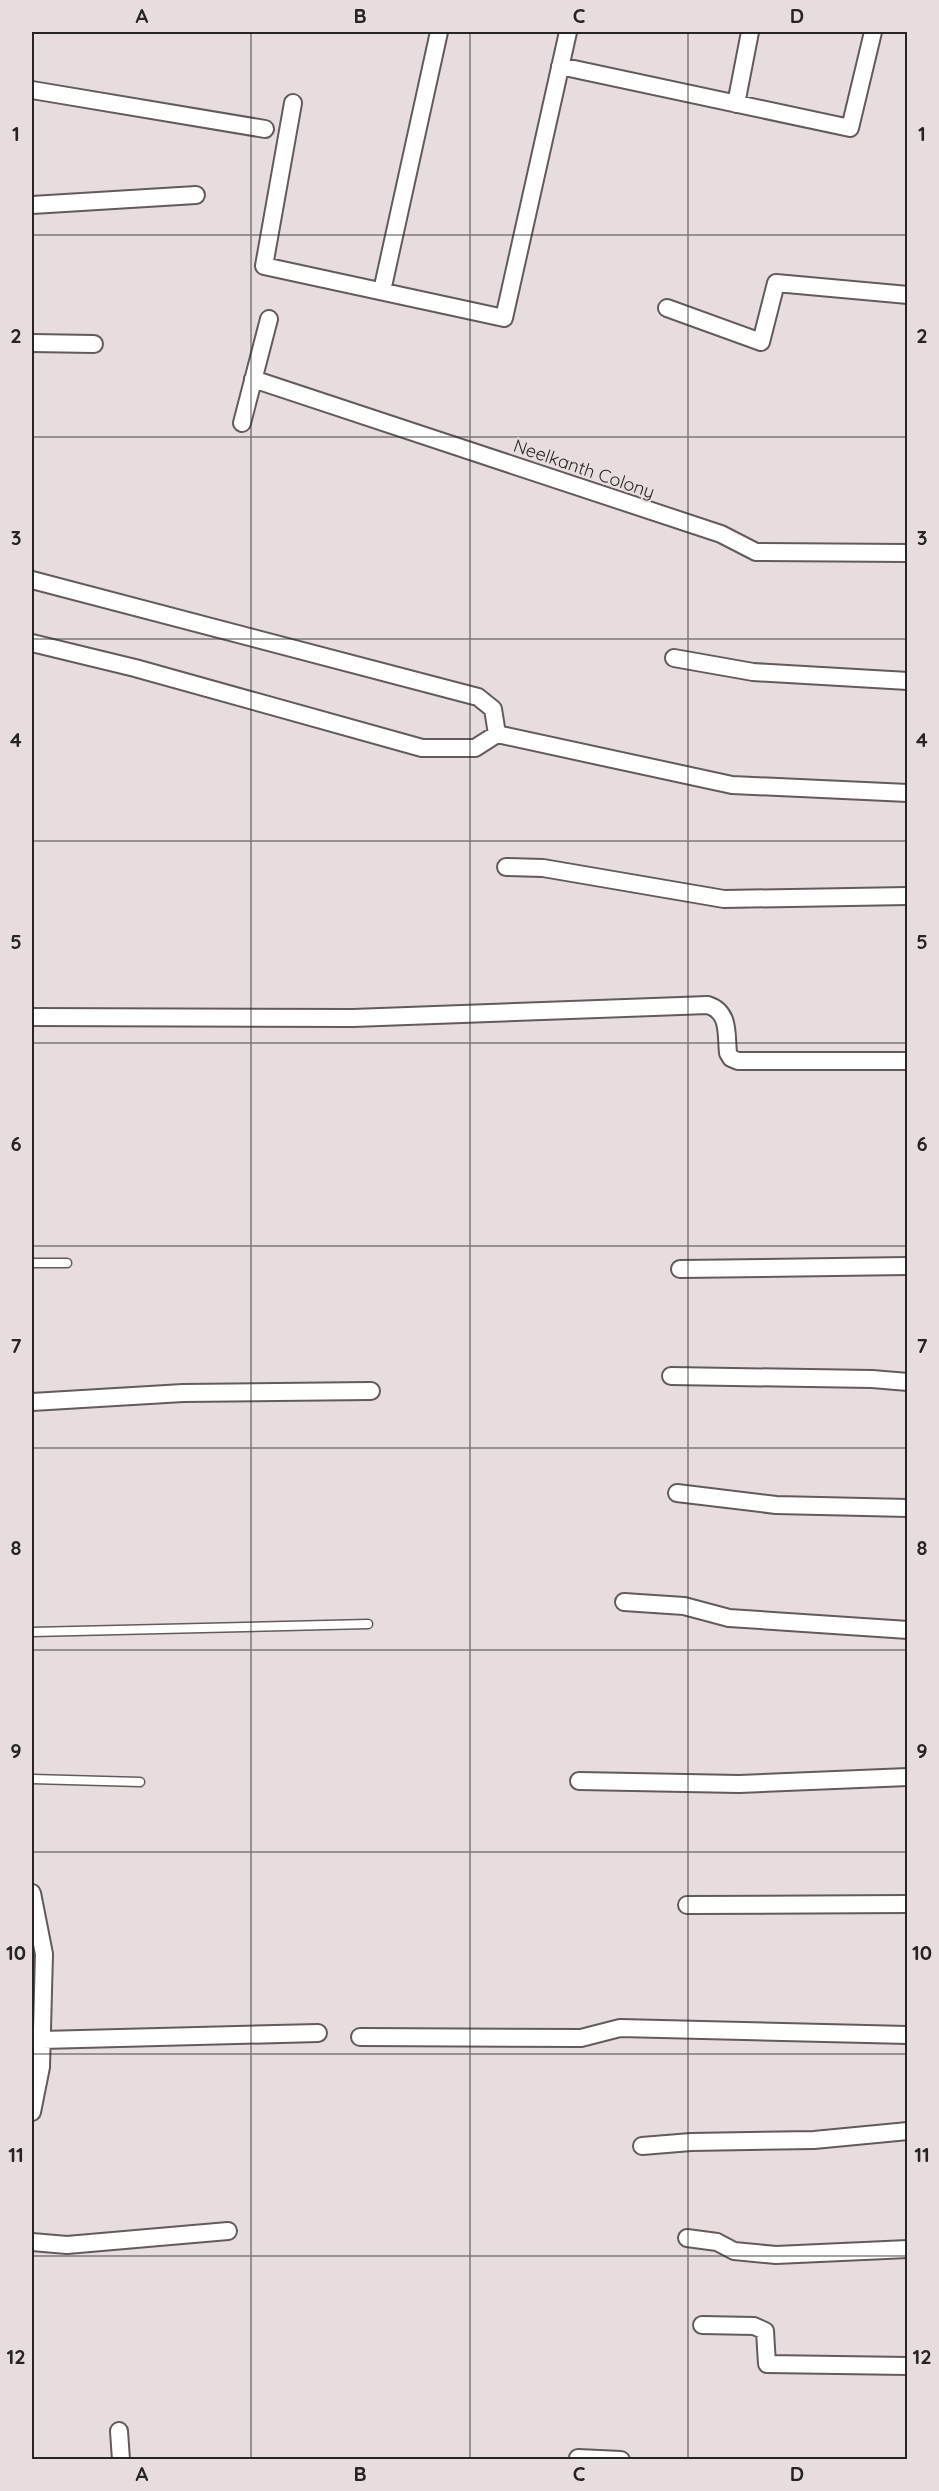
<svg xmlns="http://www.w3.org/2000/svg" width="939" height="2491" viewBox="0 0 939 2491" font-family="Quicksand,sans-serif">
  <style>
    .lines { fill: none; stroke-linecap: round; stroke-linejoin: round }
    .lane-casing { stroke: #635a5c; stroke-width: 11 }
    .street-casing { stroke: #635a5c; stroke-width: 20 }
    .lane { stroke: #fff; stroke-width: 8 }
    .street { stroke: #fff; stroke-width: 16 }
    .grid { fill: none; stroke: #272424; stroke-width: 1.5; stroke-opacity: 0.55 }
    .labels { text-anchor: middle; stroke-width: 4.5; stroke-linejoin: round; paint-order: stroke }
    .street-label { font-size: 18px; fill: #272424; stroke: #e7dddf }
    .neatline { fill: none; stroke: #272424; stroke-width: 2 }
    .grid-label { font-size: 20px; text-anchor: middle; font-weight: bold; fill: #272424 }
  </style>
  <rect width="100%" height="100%" fill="#e7dddf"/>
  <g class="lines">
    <defs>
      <path id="lane" d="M32,1263H67
        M32,1632L368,1624
        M32,1779L140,1782"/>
      <path id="street" d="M560,66L850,128L873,32
        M32,90L265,129
        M293,103L264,266L504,318L568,32
        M736,104L750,32
        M32,205L196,195
        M382,291L439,32
        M667,308L761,342L776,283L908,295
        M32,343L94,344
        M253,379L721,534L756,552L908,553
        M242,423L269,319
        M32,580L478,697L493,709L497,734
        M32,643L135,668L422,748H475L497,734L732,785L908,793
        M674,658L753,672L908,681
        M506,867L543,868L724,899L908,896
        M32,1017L353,1018L708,1005C730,1012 726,1034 728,1053L731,1058L738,1061H908
        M680,1269L908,1266
        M671,1376L872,1379L908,1382
        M32,1402L183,1393L371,1391
        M677,1493L776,1505L908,1508
        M624,1602L684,1606L729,1618L908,1630
        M579,1781L739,1784L908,1777
        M32,1893L44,1954L41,2067L32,2112
        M687,1905L908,1904
        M360,2037L581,2038L620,2028L908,2035
        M42,2040L318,2033
        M642,2146L691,2142L814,2140L908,2131
        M687,2238L717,2242L734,2251L776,2255L908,2249
        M32,2242L67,2245L228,2231
        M702,2325L754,2326L765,2331L767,2364L908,2366
        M119,2431L121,2460
        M578,2458L621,2460"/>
    </defs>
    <!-- lane casing -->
    <use href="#lane" class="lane-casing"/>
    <!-- street casing -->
    <use href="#street" class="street-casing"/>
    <!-- lane -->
    <use href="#lane" class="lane"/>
    <!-- street -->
    <use href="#street" class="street"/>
  </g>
  <!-- grid -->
  <path class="grid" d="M251,32V2460M470,32V2460M688,32V2460M32,235H908M32,437H908M32,639H908M32,841H908M32,1043H908M32,1246H908M32,1448H908M32,1650H908M32,1852H908M32,2054H908M32,2256H908"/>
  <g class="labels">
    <!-- street labels -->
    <g class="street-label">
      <text transform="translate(584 469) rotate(19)" y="6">Neelkanth Colony</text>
    </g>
  </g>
  <!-- border -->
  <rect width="939" height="2491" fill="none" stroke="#e7dddf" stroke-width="66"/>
  <rect x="33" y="33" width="873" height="2425" class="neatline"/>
  <g class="grid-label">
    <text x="142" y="23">A</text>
    <text x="360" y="23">B</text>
    <text x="579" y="23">C</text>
    <text x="797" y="23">D</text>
    <text x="16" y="141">1</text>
    <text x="922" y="141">1</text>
    <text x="16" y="343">2</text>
    <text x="922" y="343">2</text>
    <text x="16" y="545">3</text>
    <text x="922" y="545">3</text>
    <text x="16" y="747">4</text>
    <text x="922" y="747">4</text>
    <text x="16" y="949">5</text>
    <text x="922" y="949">5</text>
    <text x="16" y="1151">6</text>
    <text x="922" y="1151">6</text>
    <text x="16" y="1353">7</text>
    <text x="922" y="1353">7</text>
    <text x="16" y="1555">8</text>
    <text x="922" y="1555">8</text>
    <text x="16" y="1758">9</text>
    <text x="922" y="1758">9</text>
    <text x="16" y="1960">10</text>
    <text x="922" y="1960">10</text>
    <text x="16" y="2162">11</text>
    <text x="922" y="2162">11</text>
    <text x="16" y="2364">12</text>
    <text x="922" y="2364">12</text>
    <text x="142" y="2481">A</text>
    <text x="360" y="2481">B</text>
    <text x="579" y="2481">C</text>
    <text x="797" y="2481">D</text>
  </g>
</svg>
